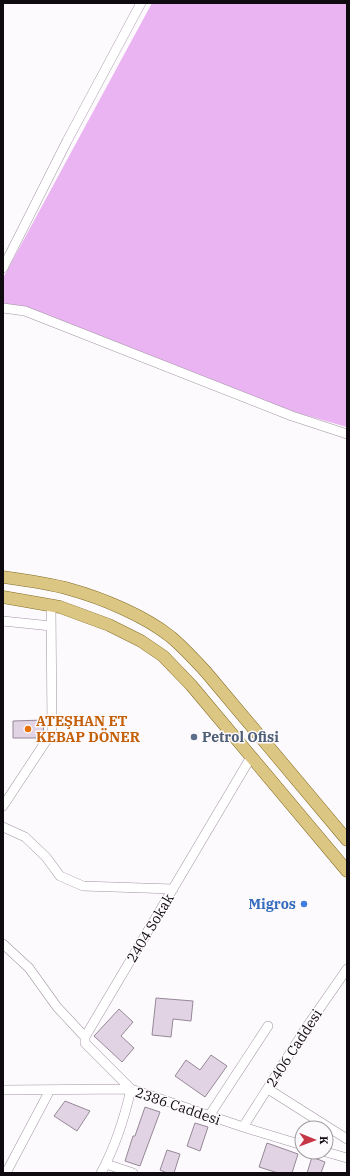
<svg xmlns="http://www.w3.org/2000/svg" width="350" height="1176" viewBox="0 0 350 1176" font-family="'IBM Plex Serif',serif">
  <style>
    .forest { fill: #eab3f2 }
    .building { fill: #e1d3e3; stroke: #958897 }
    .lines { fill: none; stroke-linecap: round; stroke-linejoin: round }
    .minor-casing { stroke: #a194a3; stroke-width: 10 }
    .major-casing { stroke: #846d24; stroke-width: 13 }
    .minor { stroke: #fff; stroke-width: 9 }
    .major { stroke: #dbc783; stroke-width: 12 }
    .food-dot { fill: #e8710a; stroke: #fdfafd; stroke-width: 1.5 }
    .service-dot { fill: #5c6f8a; stroke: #fdfafd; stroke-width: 1.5 }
    .shop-dot { fill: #3f7fe0; stroke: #fdfafd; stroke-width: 1.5 }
    .labels { text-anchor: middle; stroke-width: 3; stroke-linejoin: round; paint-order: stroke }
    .food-label { font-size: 14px; font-weight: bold; fill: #c56008; stroke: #fdfafd; text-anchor: start }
    .service-label { font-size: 14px; font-weight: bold; fill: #4e5e75; stroke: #fdfafd; text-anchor: start }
    .shop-label { font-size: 14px; font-weight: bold; fill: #366cbe; stroke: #fdfafd; text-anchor: end }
    .street-label { font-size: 14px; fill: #0f0a0f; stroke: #fdfafd }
  </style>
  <rect width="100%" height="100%" fill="#fdfafd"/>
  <!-- forest -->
  <path class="forest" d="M152,3H347V427L294,412L3,306V278Z"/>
  <!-- building -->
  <path class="building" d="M44,720L43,735L41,738H13V721Z
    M156,998L193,1001L191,1021L173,1019L171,1037L152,1035Z
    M119,1009L133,1022L121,1036L134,1048L122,1062L94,1036Z
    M211,1055L227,1066L205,1097L175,1076L186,1060L200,1070Z
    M65,1101L90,1111L77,1131L54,1116Z
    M145,1107L160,1112L140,1166L125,1161L133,1136H135Z
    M195,1123L208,1127L200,1151L187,1146Z
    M267,1143L298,1154L292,1173H278L259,1167Z
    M167,1150L180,1154L174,1173H167L160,1170Z
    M312,1157L325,1162L321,1173H307Z"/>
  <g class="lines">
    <defs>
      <path id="minor" d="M3,268L67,141L141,3
        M3,308L25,311L292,416L347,434
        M3,621L51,626
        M3,806L52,732L51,605
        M3,827L25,837L46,857L60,876L83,886L173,889
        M3,944L29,968L57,1007L85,1037
        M268,1089L347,1139
        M3,1090L131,1089L243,1127L302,1145
        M209,1116L268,1026
        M243,1127L308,1025L347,969
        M326,1152L347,1158
        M106,1164L133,1173
        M6,1173L50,1090
        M101,1173C116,1145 124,1120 131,1089L85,1043V1037L251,757"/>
      <path id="major" d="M3,577C25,580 48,583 69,589C102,598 145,616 171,637C184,648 195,660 206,672L347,840
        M3,597L60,607L109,625L141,641L163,656L191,685L347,871"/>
    </defs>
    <!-- minor casing -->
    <use href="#minor" class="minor-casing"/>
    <!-- major casing -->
    <use href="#major" class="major-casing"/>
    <!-- minor -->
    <use href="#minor" class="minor"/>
    <!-- major -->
    <use href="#major" class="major"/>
  </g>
  <!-- markers -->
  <circle class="food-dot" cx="28" cy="729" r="4"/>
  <circle class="service-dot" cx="194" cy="737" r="4"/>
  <circle class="shop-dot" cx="304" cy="904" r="4"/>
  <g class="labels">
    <!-- food labels -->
    <g class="food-label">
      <text x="36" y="726">ATEŞHAN ET<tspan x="36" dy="16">KEBAP DÖNER</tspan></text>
    </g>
    <!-- service labels -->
    <g class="service-label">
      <text x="202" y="742">Petrol Ofisi</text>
    </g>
    <!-- shop labels -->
    <g class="shop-label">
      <text x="296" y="909">Migros</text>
    </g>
    <!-- street labels -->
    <g class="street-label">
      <text transform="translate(150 928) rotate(-59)" y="5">2404 Sokak</text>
      <text transform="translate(294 1048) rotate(-57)" y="5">2406 Caddesi</text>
      <text transform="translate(178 1106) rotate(19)" y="5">2386 Caddesi</text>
    </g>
  </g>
  <!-- border -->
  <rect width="350" height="1176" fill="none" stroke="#0f0a0f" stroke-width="8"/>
  <!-- north arrow -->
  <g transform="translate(314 1140) rotate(91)"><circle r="19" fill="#fdfafd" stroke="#9e9a9e"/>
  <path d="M0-3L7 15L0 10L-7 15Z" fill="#c53546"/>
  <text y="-6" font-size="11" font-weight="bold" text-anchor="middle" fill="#0f0a0f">K</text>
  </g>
</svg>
